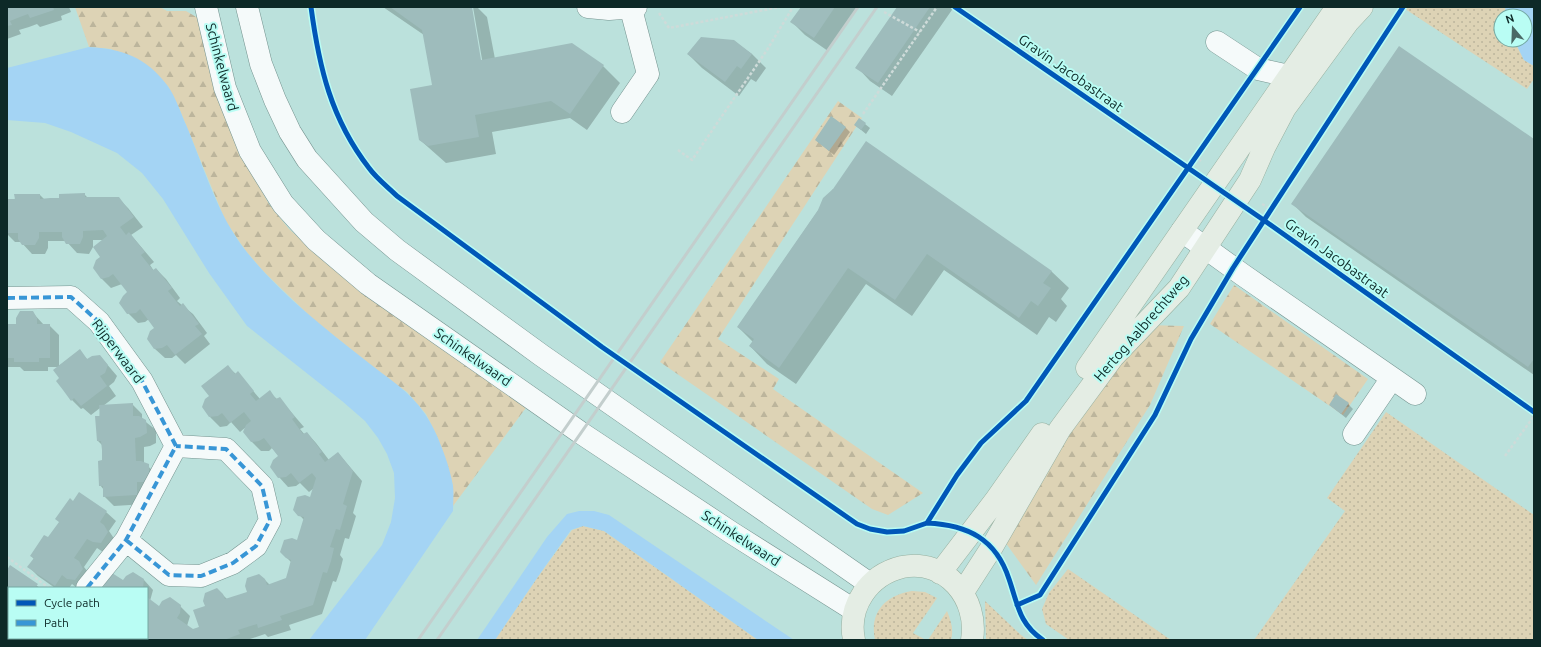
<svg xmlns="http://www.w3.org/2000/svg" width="1541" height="647" viewBox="0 0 1541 647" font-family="Ubuntu,sans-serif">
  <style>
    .grass { fill: url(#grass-dots) }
    .forest { fill: url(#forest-firs) }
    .water { fill: #a4d4f4 }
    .shadow { fill: #0003 }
    .building { fill: #9ebcbc }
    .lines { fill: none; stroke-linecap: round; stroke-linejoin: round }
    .minor-casing { stroke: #759490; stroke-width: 23 }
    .major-casing { stroke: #97b0a0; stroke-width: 23 }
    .path { stroke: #cedbd9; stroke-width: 2.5; stroke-dasharray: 3 2; stroke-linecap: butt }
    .minor { stroke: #f5fafa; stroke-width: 22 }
    .major { stroke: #e4ede4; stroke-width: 22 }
    .rail { stroke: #c3cecd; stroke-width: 3 }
    .quiet { stroke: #3896d6; stroke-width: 4; stroke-dasharray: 8 4; stroke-linecap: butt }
    .cycleway-casing { stroke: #b9fdf4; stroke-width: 8 }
    .cycleway { stroke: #0057b8; stroke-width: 5 }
    .labels { text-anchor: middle; stroke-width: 4; stroke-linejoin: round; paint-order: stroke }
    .street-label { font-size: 14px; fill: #0d2927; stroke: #b9fdf4 }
  </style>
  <defs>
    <pattern id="grass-dots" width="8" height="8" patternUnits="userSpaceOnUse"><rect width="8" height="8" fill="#ddd3b5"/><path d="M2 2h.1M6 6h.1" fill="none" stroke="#bcb59c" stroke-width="1.8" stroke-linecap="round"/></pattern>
    <pattern id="forest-firs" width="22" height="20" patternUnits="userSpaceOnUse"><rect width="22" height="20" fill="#ddd3b5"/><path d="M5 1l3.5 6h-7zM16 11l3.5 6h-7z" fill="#bcb59c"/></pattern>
  </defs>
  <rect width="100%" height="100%" fill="#bbe1dc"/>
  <!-- grass -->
  <path class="grass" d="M1402,7H1505L1507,16H1501V40H1514L1524,60L1534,66V79L1527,89Z
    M1386,412L1534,515V640H1254L1345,511L1327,498Z
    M583,526L604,531L758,640H495L537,578L572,530Z
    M1068,569L1171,640H1069L1046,624L1042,609L1049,593Z
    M912,591L925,592L937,598L913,633L926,640H875C869,612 886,595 912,591Z
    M985,601L1021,635L1028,640H986Z
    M947,611C951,621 954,630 951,640H928Z"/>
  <!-- forest -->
  <path class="forest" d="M75,7H160L167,11H186L198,18L240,152L269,204L289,229L330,265L528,405L453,506V486L438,438L426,414L407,392L387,378L313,319L263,271L245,250L225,220L179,108L168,86L111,49L89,47Z
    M838,101L862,118L718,339L779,379L773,389L923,493L888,515L872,509L660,362Z
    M1234,285L1368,379L1343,415L1210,324Z
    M1147,325L1184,326L1150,405L1036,585L1005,542L1064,436Z"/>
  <!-- water -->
  <path class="water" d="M1505,7H1534V66L1524,60L1514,40H1525V16H1507Z
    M89,47C122,49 146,57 167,85C176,97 181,114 187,127C204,168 218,216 246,251C279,293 323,327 365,360C386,377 410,391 425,414C437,431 450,466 453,486C454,494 453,503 453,511L365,640H309L382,545L391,522L395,498L394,473L387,454L378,438L365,421L342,401L247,326L209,273L163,199L142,173L117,153L71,132L45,123L7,120V68Z
    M579,511H594L609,515L794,640H758L604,531L583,526L571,530L537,578L495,640H477L547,537L567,514Z"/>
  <!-- shadow -->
  <path class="shadow" d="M7,7H69L71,12L61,16L62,20L40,27L37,24L29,27L19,30L21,34L7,39Z
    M383,7H471L481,65H483L473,7H477L487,17L495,59L603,66L620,83L587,130L570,118L492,132L496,154L446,163L420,140L433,86L424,35Z
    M802,7H858L828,51L805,35L792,22Z
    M898,7H954L892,96L870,81L857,67Z
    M733,41L752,54L766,68L756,82L751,79L739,96L702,68L688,54Z
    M865,124L870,128L866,134L855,125Z
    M845,127L850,132L834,155L816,140Z
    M1534,140V375L1306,217L1292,203Z
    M833,189L1051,271L1069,288L1061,299L1067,306L1056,322L1049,317L1037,335L944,270L912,316L866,284L796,384L767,364L750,346L753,342L738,327Z
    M84,194L88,198H118L128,208L143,227L131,235L154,262L150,265L154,271L156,269L166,279L180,298L177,301L193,314L207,333L204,336L210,344L185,364L176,355L172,358H165L155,349L156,328L149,319L145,322L138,323L128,313L129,293L122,284L111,288L101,278L104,240H93V247L89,254L77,253L66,241H48V248L45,254H32L21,242H15L7,234V200L40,195L44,199H60Z
    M32,312L44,325H49L59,335V366L79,351L88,360L100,356L117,376L114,382L109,386L116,396L103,406L132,404L142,414V419L156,430V443L150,446L144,447V463L158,475L146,504L114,506L104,496V490L100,485L103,461L102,445L98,441L100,408L91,415L83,408L81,409L72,400L60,378L58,367H48V371H24L20,367H7V325H17Z
    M228,367L236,374L238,373L260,399L269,392L277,399L279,398L304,427L300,429L305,435L307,433L316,443L329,460L338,453L362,481L353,513L356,516L349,539L345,538L340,555L343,559L340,571L336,582L333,581L322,614L289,625L291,630L268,637L265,634L247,640H142L140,638H147V588H103L123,582L144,580L153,590L150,601L159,607L180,606L190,616L187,626L193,630L200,627L207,607L222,594L228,600L249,592L265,580L270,585L287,579L292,563L281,552L298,541L304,520L294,509L311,498L314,488L309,492L300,483L296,486L288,487L279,477V456L272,448L269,451H261L252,442L246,427L240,432L231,422L227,426L220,427L210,417L211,396Z
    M1348,404L1353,409L1346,418L1330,405Z
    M74,502L106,512L116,521L109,531L117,543L103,552L97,548L84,567L88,572L77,588L72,584L69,588H55L38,576L29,567L34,559L31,556L48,539Z
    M11,567L40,588H9V623L7,621V572Z"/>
  <!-- building -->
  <path class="building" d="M7,7H53L54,10L30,18L28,14L20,17L10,21L12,25L7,26Z
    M390,7H472L481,60L572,43L604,65L570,114L551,101L475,115L479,137L428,146L419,140L410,89L432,85L422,30Z
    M801,7H835L814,38L790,22Z
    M897,7H930L878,83L855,68Z
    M701,37L734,40L752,54L741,69L737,66L725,82L687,54Z
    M1399,46L1534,139V359L1528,367L1291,204Z
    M831,116L846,127L829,151L815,140Z
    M859,118L866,123L861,130L854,125Z
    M866,141L1052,271L1043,283L1051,288L1038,306L1031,301L1019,318L927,254L895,300L848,268L779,368L749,346L754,339L737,327L818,210L823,198L833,189Z
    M85,193V197H119L134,217L120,227L126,235L129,232L145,252L141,255L153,270L156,268L172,288L168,291L180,306L183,303L199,324L195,326L202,334L175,355L167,345L162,348L154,349L147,339L150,331L154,328L140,309L136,313L127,314L119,303L123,296L127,292L113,274L109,277L101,279L93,268L96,260L100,257L93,247L107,236L103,230L83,231V237L80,244H66L62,237V232H39V238L35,245H22L18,239V233H7V199H15L14,194H40V199L50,198H59V194Z
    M20,311H33L37,318V324H50V358H39V362H14V358H7V324H16V318Z
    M80,349L87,359L92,356L100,355L108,365L105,373L100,376L107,386L81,406L74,398L71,401L63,390L56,381L59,378L53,370Z
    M228,365L235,374L238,371L254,391L250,394L256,401L270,390L276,399L280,397L295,417L292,419L303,434L307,432L322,452L319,454L325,462L338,452L353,471L343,504L347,506L340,530L336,529L330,547L334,548L331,561L327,573L323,572L313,605L280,616L282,620L258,628L257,624L238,630L240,634L224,640L214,639L142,640L140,638H147V597L159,606L162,601L170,597L181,605L180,613L177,618L193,629L199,627L193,610L205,606L203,601L205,593L217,588L223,594L225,599L247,592L245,586L247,578L259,574L265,579L267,585L286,578L288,571L291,560L286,558L280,552L284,540L292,538L297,540L304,517L298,516L293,510L297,497L305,495L310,497L316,478L312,473L299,483L291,473L286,477L278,478L270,467L273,460L278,456L264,438L259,441L251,442L243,432L246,425L251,421L244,412L230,423L222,413L218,416L209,417L202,407L205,399L209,396L201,386Z
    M1336,394L1349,403L1341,414L1329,405Z
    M133,403V416H139L146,420L147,433L140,437L135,438L136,461H141L149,464V477L143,482H137V495L103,497V486H99L98,461L102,460V450L101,441H97L95,416H100L99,405Z
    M79,492L107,511L100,522L104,525L108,532L101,543L93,542L87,539L74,558L79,561L83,569L75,580L67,579L62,575L55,586L27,567L34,558L30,556L44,535L48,537L59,522L55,519L70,498L73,501Z
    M10,565L38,584L35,588H9V621L7,620V570Z
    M133,572L144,579L143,588H102L112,573L123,580L126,576Z"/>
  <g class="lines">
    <defs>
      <path id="minor" d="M206,7L225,88L250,151L283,204L316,240L368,284L581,433L732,533L854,610
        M247,7L261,64L275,100L290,132L307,159L364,222L397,250L541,355L870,584
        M588,7L609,9L636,7
        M1217,42L1258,69L1289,76L1301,86
        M622,112L648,74L631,9
        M1182,231L1243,275L1392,378L1354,434
        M7,298L71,297L99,322L142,381L176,446
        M1392,378L1415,394
        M126,540L169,575L201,576L233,563L256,546L270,520L262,486L226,449L176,446
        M87,588L126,540L176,446
        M43,640L45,638"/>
      <path id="major" d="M1087,368L1337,7
        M940,573L995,501L1042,434
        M963,592L992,547L1060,429L1113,357L1179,288L1250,180L1264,148L1285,108L1348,22L1362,7
        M854,640C847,606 869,575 902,567C946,558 979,599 972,640"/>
    </defs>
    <!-- minor casing -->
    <use href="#minor" class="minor-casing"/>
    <!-- major casing -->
    <use href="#major" class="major-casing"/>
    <!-- path -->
    <path class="path" d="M884,12L920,32
      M659,13L669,28L780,7
      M863,114L937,7
      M678,150L692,160L767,50L793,7
      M1195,157L1201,161
      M1262,204L1272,210
      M1505,456L1534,416
      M7,557L49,588
      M1034,640L1037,636"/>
    <!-- minor -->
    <use href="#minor" class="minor"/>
    <!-- major -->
    <use href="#major" class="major"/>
    <!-- rail -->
    <path class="rail" d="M418,640L858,7
      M437,640L877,7"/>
    <!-- quiet -->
    <path class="quiet" d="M7,298L71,297L99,322L142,381L176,446
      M126,540L169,575L201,576L233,563L256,546L270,520L262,486L226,449L176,446
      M87,588L126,540L176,446
      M43,640L45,638"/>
    <defs>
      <path id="cycleway" d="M311,7C319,67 331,119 369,168C377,179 388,187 397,196L602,347L857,524L870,529L887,532L904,531L927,523L957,475L981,443L1026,401L1300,7
        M955,7L1265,221L1534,412
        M927,523C968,525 996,539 1009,579C1018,605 1019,624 1043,640
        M1017,605L1040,595L1155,415L1191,339L1233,268L1403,7"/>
    </defs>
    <!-- cycleway casing -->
    <use href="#cycleway" class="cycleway-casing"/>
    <!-- cycleway -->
    <use href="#cycleway" class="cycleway"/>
  </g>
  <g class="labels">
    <!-- street labels -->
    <g class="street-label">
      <text transform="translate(222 67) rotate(75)" y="5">Schinkelwaard</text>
      <text transform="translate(1071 73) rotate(35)" y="5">Gravin Jacobastraat</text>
      <text transform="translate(1337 258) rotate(36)" y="5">Gravin Jacobastraat</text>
      <text transform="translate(1141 328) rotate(-49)" y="5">Hertog Aalbrechtweg</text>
      <text transform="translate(118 351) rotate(53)" y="5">Rijperwaard</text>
      <text transform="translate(473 357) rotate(35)" y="5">Schinkelwaard</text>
      <text transform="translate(741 538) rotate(33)" y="5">Schinkelwaard</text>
    </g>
  </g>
  <!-- border -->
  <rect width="1541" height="647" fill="none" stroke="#0d2927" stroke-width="16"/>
  <!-- legend -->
  <rect x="8" y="587" width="140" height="52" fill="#b9fdf4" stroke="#74a8a2"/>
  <rect x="16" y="600" width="20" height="6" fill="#0057b8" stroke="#74a8a2"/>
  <text x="44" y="607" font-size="12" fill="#0d2927">Cycle path</text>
  <rect x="16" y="620" width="20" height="6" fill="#3896d6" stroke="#74a8a2"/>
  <text x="44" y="627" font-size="12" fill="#0d2927">Path</text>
  <!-- north arrow -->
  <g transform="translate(1513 28) rotate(341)"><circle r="19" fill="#b9fdf4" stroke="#74a8a2"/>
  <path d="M0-3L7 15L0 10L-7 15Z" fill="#4a6966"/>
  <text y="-6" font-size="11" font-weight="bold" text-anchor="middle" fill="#0d2927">N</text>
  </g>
</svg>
